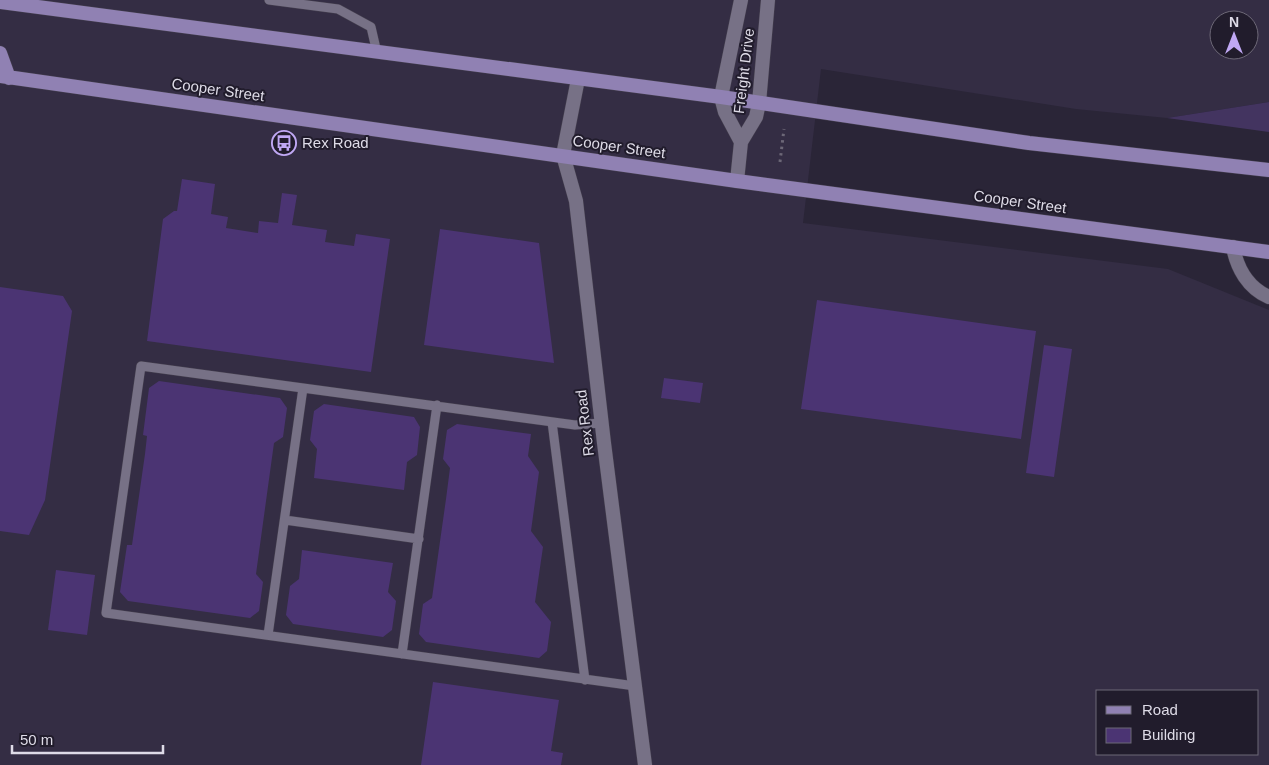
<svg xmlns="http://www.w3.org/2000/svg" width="1269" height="765" viewBox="0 0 1269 765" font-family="Helvetica,sans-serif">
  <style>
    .built { fill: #342d44; fill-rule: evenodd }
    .green { fill: #433460 }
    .building { fill: #4b3473 }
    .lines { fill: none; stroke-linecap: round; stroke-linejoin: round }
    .service-casing { stroke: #443f4e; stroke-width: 10 }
    .minor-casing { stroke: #443f4e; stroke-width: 15 }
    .primary-casing { stroke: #443f4e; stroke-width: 15 }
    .path { stroke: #6c6777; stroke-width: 3; stroke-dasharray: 2.5 4; stroke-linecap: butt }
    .service { stroke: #777186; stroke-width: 9 }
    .minor { stroke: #777186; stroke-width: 14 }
    .primary { stroke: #9081b3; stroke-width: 14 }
    .labels { text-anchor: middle; stroke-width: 4; stroke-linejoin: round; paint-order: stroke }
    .street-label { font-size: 15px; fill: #dedbe7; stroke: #211c2c }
    .poi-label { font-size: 15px; fill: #dedbe7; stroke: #211c2c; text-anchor: start }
  </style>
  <rect width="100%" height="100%" fill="#2a2537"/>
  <!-- built -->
  <path class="built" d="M0,0H1269V102L1167,118L1076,109L821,69L803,223L1168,269L1269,310V765H0ZM1219,20H1249V50H1219ZM1098,691H1258V754H1098Z"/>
  <!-- green -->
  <path class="green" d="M1269,102V132L1167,118Z"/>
  <!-- building -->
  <path class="building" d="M182,179L215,184L211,214L228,217L226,228L258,233L259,221L278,223L282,193L297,195L292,225L327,230L325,242L354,246L356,234L390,239L371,372L147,341L163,219L174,211H177Z
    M440,229L539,243L554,363L424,345Z
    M0,287L63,296L72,311L45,500L29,535L0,531Z
    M817,300L1036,331L1021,439L801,409Z
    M1044,345L1072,349L1054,477L1026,473Z
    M664,378L703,383L700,403L661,398Z
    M159,381L280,398L287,408L283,437L274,443L256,574L263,582L259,611L250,618L128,601L120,592L127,545H132L145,454L147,436L143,435L149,388Z
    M324,404L414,417L420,427L417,455L407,462L404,490L314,478L317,449L310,440L314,411Z
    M457,424L531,434L528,456L539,472L531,531L543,547L535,602L551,622L547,651L539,658L426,642L419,634L423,604L432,598L446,499L450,468L443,459L447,430Z
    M302,550L393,563L388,592L396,601L392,630L383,637L293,624L286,615L290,586L299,579Z
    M56,570L95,575L87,635L48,630Z
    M433,682L559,700L551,751L563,753L561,765H421Z"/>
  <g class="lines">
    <defs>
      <path id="service" d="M269,0L338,9L371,27L377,53
        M552,422L585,680
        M601,423L575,425L141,366L106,613L635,686
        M285,520L419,539
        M268,635L303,388
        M402,654L437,405"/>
      <path id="minor" d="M578,79L563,155L576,201L604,443L645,765
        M741,142L725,112L721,97L741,0
        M737,181L741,142L756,117L759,103L768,0
        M1233,247C1237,268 1248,288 1269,297"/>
      <path id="primary" d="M0,2L721,97L1029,143L1269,170
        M0,53L9,78
        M0,76L737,181L1269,252"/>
    </defs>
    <!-- service casing -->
    <use href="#service" class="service-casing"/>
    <!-- minor casing -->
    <use href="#minor" class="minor-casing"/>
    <!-- primary casing -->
    <use href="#primary" class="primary-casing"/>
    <!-- path -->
    <path class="path" d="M780,162L784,129"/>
    <!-- service -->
    <use href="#service" class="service"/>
    <!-- minor -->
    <use href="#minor" class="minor"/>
    <!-- primary -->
    <use href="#primary" class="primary"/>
  </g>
  <!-- icons -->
  <defs>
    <symbol id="bus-ring" viewBox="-11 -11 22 22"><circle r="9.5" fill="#211c2c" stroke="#c0a8f4" stroke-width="1.5"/><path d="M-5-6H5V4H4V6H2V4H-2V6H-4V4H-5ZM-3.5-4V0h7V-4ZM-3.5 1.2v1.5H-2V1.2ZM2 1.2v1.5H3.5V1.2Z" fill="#c0a8f4"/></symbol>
  </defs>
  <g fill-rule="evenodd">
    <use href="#bus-ring" x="270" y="129" width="28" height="28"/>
  </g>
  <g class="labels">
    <!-- street labels -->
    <g class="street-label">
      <text transform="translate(744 71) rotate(-83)" y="5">Freight Drive</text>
      <text transform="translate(218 90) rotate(8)" y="5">Cooper Street</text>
      <text transform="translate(619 147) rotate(8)" y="5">Cooper Street</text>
      <text transform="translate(1020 202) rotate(8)" y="5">Cooper Street</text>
      <text transform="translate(585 423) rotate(-97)" y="5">Rex Road</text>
    </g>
    <!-- poi labels -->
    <g class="poi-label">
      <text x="302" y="148">Rex Road</text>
    </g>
  </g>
  <!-- legend -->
  <rect x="1096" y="690" width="162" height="65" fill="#211c2c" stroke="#6d6877"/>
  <rect x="1106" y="706" width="25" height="8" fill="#9081b3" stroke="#6d6877"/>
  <text x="1142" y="715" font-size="15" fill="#dedbe7">Road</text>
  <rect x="1106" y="728" width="25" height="15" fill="#4b3473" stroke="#6d6877"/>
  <text x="1142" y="740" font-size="15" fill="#dedbe7">Building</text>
  <!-- north arrow -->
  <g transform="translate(1234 35)"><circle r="24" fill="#211c2c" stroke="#6d6877"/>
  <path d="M0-4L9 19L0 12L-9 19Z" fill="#c0a8f4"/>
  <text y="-8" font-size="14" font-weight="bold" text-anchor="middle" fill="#dedbe7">N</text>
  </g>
  <!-- scale -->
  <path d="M12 745v8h151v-8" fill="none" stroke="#dedbe7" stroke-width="2.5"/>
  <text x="20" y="745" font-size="15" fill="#dedbe7" stroke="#211c2c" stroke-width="4" paint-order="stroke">50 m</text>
</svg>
